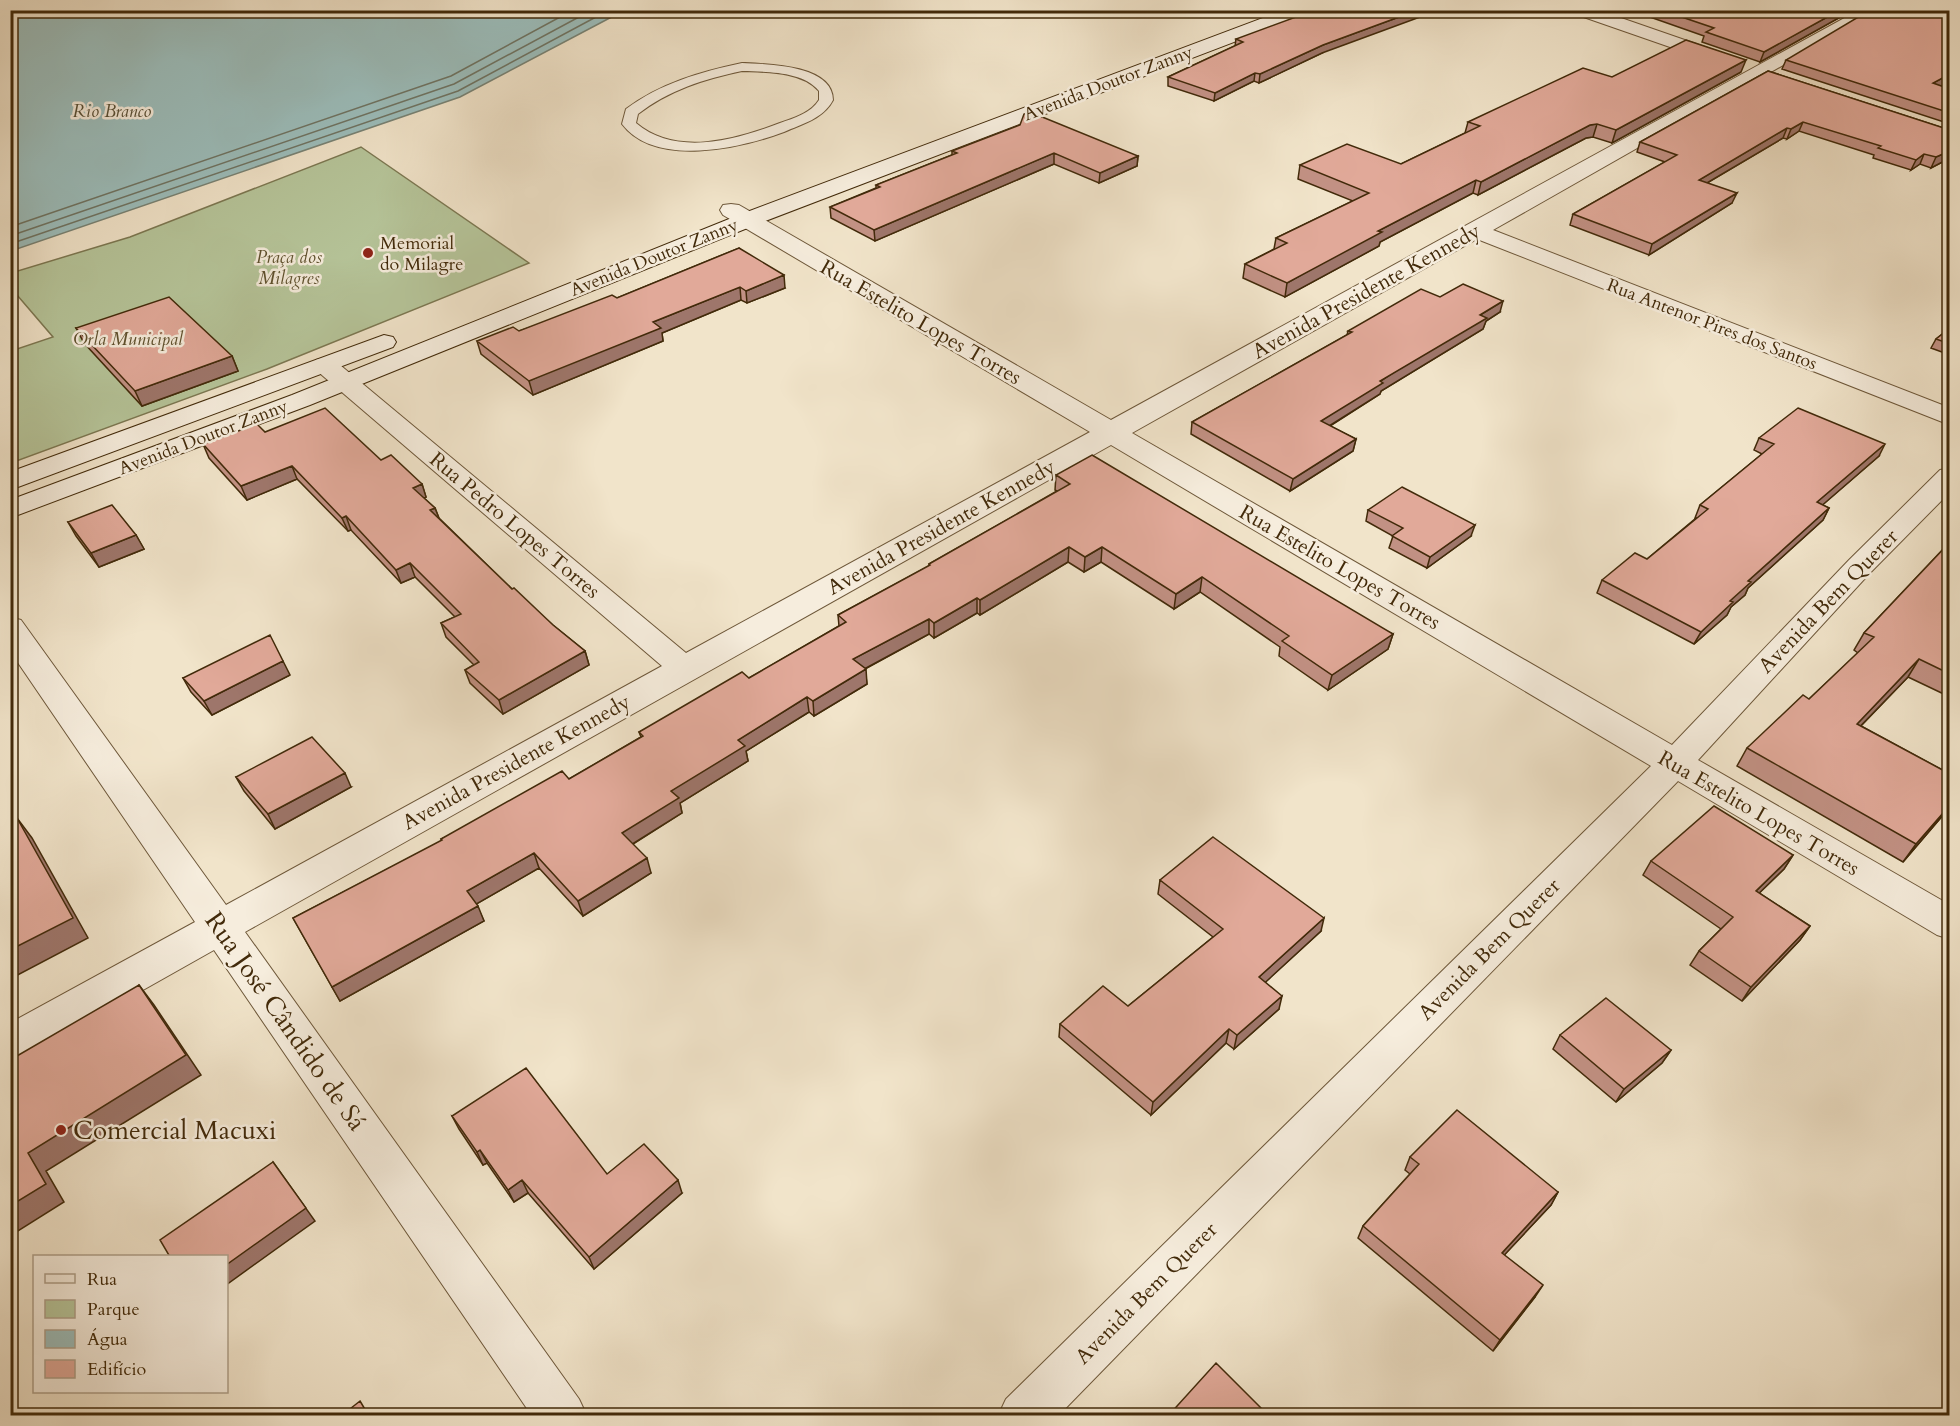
<svg xmlns="http://www.w3.org/2000/svg" width="1960" height="1426" viewBox="0 0 1960 1426" font-family="Cardo,serif">
  <style>
    .green { fill: #b6c59a; stroke: #7c7852; stroke-width: 1.5 }
    .water { fill: #9cbebc; stroke: #788375; stroke-width: 1.5 }
    .lines { fill: none; stroke-linecap: round; stroke-linejoin: round }
    .shore { stroke: #6f7463; stroke-width: 1.5 }
    .ferry { stroke: #584f36; stroke-width: 1.5; stroke-dasharray: 4.5 3; stroke-linecap: butt }
    .lane-casing { stroke: #6e583a; stroke-width: 2 }
    .street-casing { stroke: #6e583a; stroke-width: 2 }
    .secondary-casing { stroke: #422a0a; stroke-width: 2 }
    .lane { fill: #f6eddd; fill-rule: evenodd }
    .street { fill: #f6eddd; fill-rule: evenodd }
    .secondary { fill: #f6eddd; fill-rule: evenodd }
    .wall { fill: #c29184; stroke: #422a0a; stroke-width: 1.5 }
    .shaded-wall { fill: #9e766b; stroke: #422a0a; stroke-width: 1.5 }
    .building { fill: #e1a999; stroke: #422a0a; stroke-width: 1.5 }
    .poi-dot { fill: #8f2418; stroke: #f6eddd; stroke-width: 2 }
    .labels { text-anchor: middle; stroke-width: 5; stroke-linejoin: round; paint-order: stroke }
    .far-street-label { font-size: 18px; fill: #422a0a; stroke: #f6eddd }
    .far-water-label { font-size: 18px; font-style: italic; fill: #584f36; stroke: #f6eddd }
    .far-poi-label { font-size: 18px; fill: #422a0a; stroke: #f6eddd; text-anchor: start }
    .far-park-label { font-size: 18px; font-style: italic; fill: #5f512e; stroke: #f6eddd }
    .street-label { font-size: 21px; fill: #422a0a; stroke: #f6eddd }
    .near-street-label { font-size: 26px; fill: #422a0a; stroke: #f6eddd }
    .near-poi-label { font-size: 26px; fill: #422a0a; stroke: #f6eddd; text-anchor: start }
  </style>
  <rect width="100%" height="100%" fill="#f1e4ca"/>
  <filter id="stains"><feTurbulence type="fractalNoise" baseFrequency=".00333" numOctaves="4"/><feColorMatrix values="0 0 0 0 .2 0 0 0 0 .09 0 0 0 0 .02 0 0 0 .5 -.17"/></filter>
  <radialGradient id="worn" r=".72"><stop offset=".6" stop-color="#630" stop-opacity="0"/><stop offset="1" stop-color="#630" stop-opacity=".3"/></radialGradient>
  <!-- green -->
  <path class="green" d="M361,147L529,263L267,369L11,463V351L53,337L11,288V273L130,237Z"/>
  <!-- water -->
  <path class="water" d="M10,11L11,10L623,11L460,97L11,251Z"/>
  <g class="lines">
    <!-- shore -->
    <path class="shore" d="M10,227L451,76L573,10
      M10,236L454,84L592,10
      M10,244L458,91L609,10"/>
    <!-- ferry -->
    <path class="ferry" d="M453,13L455,10
      M10,19L41,10"/>
    <defs>
      <path id="lane" d="M742,63C768,64 833,65 833,100C823,119 802,124 784,132C741,148 655,168 622,124L626,109C661,83 700,72 742,63ZM742,71C766,72 803,71 819,91V100C811,113 794,118 780,123C736,140 676,157 636,123L638,114C669,90 704,79 742,71Z"/>
      <path id="street" d="M1573,10H1598L1728,55L1731,59L1728,63H1716L1575,14Z
        M1859,10H1880L1493,230L1950,408V425L1477,239L1132,433L1672,745L1849,560L1940,470L1950,468V492L1869,574L1698,760L1950,905V939L1937,935L1678,781L1058,1416H998L1006,1399L1651,766L1111,445L245,932L579,1399L587,1416H532L214,950L24,1057L10,1062V1023L195,922L10,651V617L21,620L226,905L662,666L316,370L313,365L316,360L325,358L334,360L686,653L1090,432L723,215L720,210L723,205L731,204L739,205L1111,420Z"/>
      <path id="secondary" d="M1284,10H1309L1307,14L755,225L310,405L10,518V500L292,395L739,215Z
        M384,335L393,337L396,342L393,347L10,490V472Z"/>
    </defs>
    <!-- lane casing -->
    <use href="#lane" class="lane-casing"/>
    <!-- street casing -->
    <use href="#street" class="street-casing"/>
    <!-- secondary casing -->
    <use href="#secondary" class="secondary-casing"/>
    <!-- lane -->
    <use href="#lane" class="lane"/>
    <!-- street -->
    <use href="#street" class="street"/>
    <!-- secondary -->
    <use href="#secondary" class="secondary"/>
  </g>
  <!-- wall -->
  <path class="wall" d="M1630,10H1853L1760,62L1702,42L1704,36Z
    M1950,10V81L1941,86L1950,89V124L1782,69L1786,60L1933,13Z
    M1236,39L1322,53L1259,83L1254,81L1214,101L1168,86V77L1235,46Z
    M1768,71L1950,130V158L1931,168L1920,164L1911,170L1873,158L1874,155L1799,131L1787,139L1783,138L1707,183L1732,203L1649,255L1570,225L1573,214L1665,162L1637,152L1640,142Z
    M1741,72L1612,143L1593,137L1586,138L1478,195L1473,193L1380,242L1379,246L1285,297L1243,278L1245,264L1274,249L1276,238L1353,201L1298,179L1300,165L1401,164L1465,133L1468,122L1612,77Z
    M952,151L1138,156L1137,166L1099,183L1054,164L875,241L831,218L830,207L876,188V185L952,155Z
    M739,248L785,288L747,303L741,300L662,333L663,341L533,395L481,354L477,341L519,331L617,298Z
    M1440,297L1500,312L1486,321L1483,329L1381,391L1380,394L1330,426L1356,439L1353,451L1290,491L1191,434L1192,422L1347,335L1348,331Z
    M76,328L232,356L238,371L142,406L84,343Z
    M1950,328V355L1931,348L1936,339Z
    M265,432L381,460L422,484L426,497L424,498L435,508L439,518L512,589L553,625L585,651L589,665L503,714L470,683L465,670L474,665L446,637L441,623L455,617L415,577L401,583L351,530L348,531L297,479L247,500L209,458L203,444Z
    M1759,438L1879,456L1822,505L1829,508L1823,520L1748,588L1745,595L1731,607L1727,615L1694,644L1597,593L1602,580L1647,559L1696,518H1695L1700,505L1762,454L1754,450Z
    M1056,475L1393,634L1388,649L1328,690L1279,656L1280,647L1200,592L1174,609L1101,562L1084,572L1068,562L980,615L977,613L934,638L929,634L865,669L867,684L814,716L809,712L746,751L748,761L680,803L682,813L633,844L651,873L583,916L539,868L476,904L484,921L340,1001L293,918L442,841L441,839L569,779L641,737L639,732L749,678L839,626L838,615L929,566V564L1057,491L1055,490Z
    M1368,510L1471,536L1427,568L1389,548L1393,536L1366,521Z
    M68,522L136,535L144,549L99,567L76,536Z
    M1950,542V697L1908,677L1861,726L1950,774V807L1903,862L1737,766L1747,748L1809,699L1858,653L1854,650L1864,633Z
    M290,675L212,715L191,692L183,678Z
    M236,777L351,787L275,829L244,791Z
    M1793,855L1784,869L1759,893L1810,926L1800,940L1742,1001L1690,965L1699,951L1721,929L1643,875L1651,861Z
    M1160,880L1321,931L1265,982L1279,1009L1234,1049L1226,1043L1151,1115L1059,1037L1060,1024L1128,1006L1213,937L1158,894Z
    M1560,1035L1671,1050L1662,1063L1616,1102L1553,1049Z
    M1950,1104V1112L1946,1109Z
    M452,1116L607,1174L682,1193L594,1269L528,1193L514,1202L487,1163L483,1165L459,1129Z
    M1410,1157L1558,1192L1551,1205L1504,1255L1535,1297L1493,1351L1358,1238L1363,1226L1410,1174L1405,1170Z"/>
  <!-- shaded-wall -->
  <path class="shaded-wall" d="M1418,10H1439L1322,53L1259,83L1260,74L1323,45Z
    M1840,10H1853L1760,62L1764,52Z
    M1746,60L1741,72L1612,143L1616,130Z
    M1255,73L1254,81L1214,101L1215,93Z
    M1950,74V81L1929,93L1933,83Z
    M1803,122L1799,131L1787,139L1791,129Z
    M1597,124L1593,137L1586,138L1478,195L1481,182L1590,125Z
    M1787,128L1783,138L1695,190L1699,180Z
    M1950,151V158L1931,168L1936,157Z
    M1054,153V164L875,241L874,230Z
    M1924,154L1920,164L1911,170L1916,160Z
    M1138,156L1137,166L1099,183L1100,173Z
    M1476,180L1473,193L1380,242L1379,246L1285,297L1287,283L1378,231Z
    M1737,193L1732,203L1649,255L1652,244Z
    M784,275L785,288L747,303L746,291Z
    M740,287L741,300L662,333L663,341L533,395L529,381L653,322Z
    M1503,301L1500,312L1486,321L1483,329L1381,391L1380,394L1318,433L1321,421L1480,315Z
    M232,356L238,371L142,406L135,391Z
    M1356,439L1353,451L1290,491L1293,479Z
    M1885,444L1879,456L1811,515L1817,502Z
    M292,466L297,479L247,500L241,486Z
    M422,484L426,497L418,501L413,488Z
    M435,508L440,521L430,510Z
    M1829,508L1823,520L1748,588L1745,595L1731,607L1727,615L1694,644L1701,632L1748,581Z
    M346,516L351,530L348,531L342,518Z
    M1475,525L1471,536L1427,568L1430,557Z
    M136,535L144,549L99,567L91,553Z
    M1069,547L1068,562L980,615V600Z
    M1102,547L1101,562L1084,572L1085,557Z
    M410,563L415,577L401,583L396,570Z
    M1202,577L1200,592L1174,609L1176,594Z
    M977,598V613L934,638V623Z
    M929,619V634L855,674L853,659Z
    M1393,634L1388,649L1328,690L1332,675Z
    M585,651L589,665L503,714L499,700Z
    M1919,659L1908,677L1845,742L1857,724Z
    M283,661L290,675L212,715L204,701Z
    M866,669L867,684L814,716L813,701Z
    M807,697L809,712L746,751L748,761L680,803L682,813L626,848L622,833L671,791L738,740Z
    M345,773L351,787L275,829L268,814Z
    M1950,805V807L1903,862L1916,844Z
    M17,818L32,838L88,938L10,979V950Z
    M534,853L539,868L473,906L467,891Z
    M1793,855L1784,869L1747,905L1756,891Z
    M647,858L651,873L583,916L578,901Z
    M478,906L484,921L340,1001L332,987Z
    M1324,918L1321,931L1256,991L1259,977Z
    M1810,926L1800,940L1742,1001L1751,987Z
    M139,985L154,1005L201,1075L46,1171L64,1202L10,1236V1206L28,1153Z
    M1282,996L1279,1009L1234,1049L1237,1035Z
    M1229,1029L1226,1043L1151,1115L1153,1102Z
    M1671,1050L1662,1063L1616,1102L1624,1089Z
    M480,1150L487,1163L483,1165L477,1152Z
    M273,1162L315,1221L226,1285V1265Z
    M522,1180L528,1193L514,1202L508,1190Z
    M678,1180L682,1193L594,1269L589,1257Z
    M1558,1192L1551,1205L1495,1265L1502,1253Z
    M1543,1285L1535,1297L1493,1351L1500,1340Z"/>
  <!-- building -->
  <path class="building" d="M1315,10H1418L1323,45L1260,74L1255,73L1215,93L1168,77L1243,42L1236,39Z
    M1661,10H1840L1764,52L1706,32L1714,28Z
    M1870,10H1922L1933,13L1938,10H1950V74L1933,83L1950,89V113L1786,60Z
    M1686,40L1746,60L1616,130L1597,124L1590,125L1481,182L1476,180L1378,231L1382,232L1287,283L1245,264L1287,243L1276,238L1369,193L1300,165L1347,144L1401,164L1480,126L1468,122L1583,68L1612,77Z
    M1768,71L1950,130V151L1936,157L1924,154L1916,160L1878,148L1881,146L1803,122L1791,129L1787,128L1699,180L1737,193L1652,244L1573,214L1677,155L1640,142Z
    M1030,112L1138,156L1100,173L1054,153L874,230L830,207L880,187L876,185L957,153L952,151L1020,125L1024,114Z
    M739,248L784,275L746,291L740,287L653,322L661,328L529,381L477,341L513,327L519,331L612,295L617,298Z
    M1463,284L1503,301L1480,315L1487,318L1380,381L1383,383L1321,421L1356,439L1293,479L1192,422L1352,332L1348,331L1421,289L1440,297Z
    M169,297L232,356L135,391L76,328Z
    M1950,328V344L1936,339Z
    M325,408L381,460L391,455L422,484L413,488L435,508L430,510L512,589L514,588L553,625L585,651L499,700L465,670L479,662L441,623L461,614L410,563L396,570L346,516L342,518L292,466L241,486L203,444L257,424L265,432Z
    M1798,408L1885,444L1817,502L1829,508L1748,581L1751,582L1730,601L1733,602L1701,632L1602,580L1635,553L1647,559L1708,509L1700,505L1774,444L1759,438Z
    M1092,455L1393,634L1332,675L1282,641L1289,636L1202,577L1176,594L1102,547L1085,557L1069,547L980,600L977,598L934,623L929,619L853,659L866,669L813,701L807,697L738,740L745,746L671,791L679,798L622,833L647,858L578,901L534,853L467,891L478,906L332,987L293,918L442,840L441,839L562,771L569,779L643,736L639,732L742,672L749,678L846,622L838,615L930,565L929,564L1070,484L1056,475Z
    M1402,487L1475,525L1430,557L1392,536L1403,528L1368,510Z
    M112,505L136,535L91,553L68,522Z
    M1950,542V674L1919,659L1857,724L1950,774V805L1916,844L1747,748L1803,695L1809,699L1874,637L1864,633Z
    M270,635L283,661L204,701L183,678Z
    M312,737L345,773L268,814L236,777Z
    M1714,806L1793,855L1756,891L1810,926L1751,987L1699,951L1733,917L1651,861Z
    M17,818L73,918L10,950V821Z
    M1213,837L1324,918L1259,977L1282,996L1237,1035L1229,1029L1153,1102L1060,1024L1103,986L1128,1006L1223,929L1160,880Z
    M139,985L186,1055L28,1153L46,1184L10,1206V1060Z
    M1606,998L1671,1050L1624,1089L1560,1035Z
    M526,1068L607,1174L644,1144L678,1180L589,1257L522,1180L508,1190L480,1150L477,1152L452,1116Z
    M1457,1110L1558,1192L1502,1253L1543,1285L1500,1340L1363,1226L1419,1164L1410,1157Z
    M273,1162L306,1208L226,1265V1257H170L160,1240Z
    M1216,1363L1269,1416H1168Z
    M360,1401L369,1416H341Z"/>
  <!-- markers -->
  <g class="poi-dot">
    <circle cx="368" cy="253" r="6"/>
    <circle cx="61" cy="1130" r="6"/>
  </g>
  <g class="labels">
    <!-- far-street labels -->
    <g class="far-street-label">
      <text transform="translate(1108 83) rotate(-21)" y="6">Avenida Doutor Zanny</text>
      <text transform="translate(654 257) rotate(-22)" y="6">Avenida Doutor Zanny</text>
      <text transform="translate(1712 324) rotate(21)" y="6">Rua Antenor Pires dos Santos</text>
      <text transform="translate(203 437) rotate(-21)" y="6">Avenida Doutor Zanny</text>
    </g>
    <!-- far-water labels -->
    <g class="far-water-label">
      <text x="112" y="117">Rio Branco</text>
    </g>
    <!-- far-poi labels -->
    <g class="far-poi-label">
      <text x="380" y="249">Memorial<tspan x="380" dy="21">do Milagre</tspan></text>
    </g>
    <!-- far-park labels -->
    <g class="far-park-label">
      <text x="289" y="263">Praça dos<tspan x="289" dy="21">Milagres</tspan></text>
      <text x="128" y="345">Orla Municipal</text>
    </g>
    <!-- street labels -->
    <g class="street-label">
      <text transform="translate(1366 291) rotate(-29)" y="7">Avenida Presidente Kennedy</text>
      <text transform="translate(921 322) rotate(30)" y="7">Rua Estelito Lopes Torres</text>
      <text transform="translate(515 525) rotate(40)" y="7">Rua Pedro Lopes Torres</text>
      <text transform="translate(941 527) rotate(-29)" y="7">Avenida Presidente Kennedy</text>
      <text transform="translate(1340 567) rotate(30)" y="7">Rua Estelito Lopes Torres</text>
      <text transform="translate(1828 601) rotate(-46)" y="7">Avenida Bem Querer</text>
      <text transform="translate(516 762) rotate(-29)" y="7">Avenida Presidente Kennedy</text>
      <text transform="translate(1759 813) rotate(30)" y="7">Rua Estelito Lopes Torres</text>
      <text transform="translate(1489 949) rotate(-45)" y="7">Avenida Bem Querer</text>
      <text transform="translate(1146 1293) rotate(-45)" y="7">Avenida Bem Querer</text>
    </g>
    <!-- near-street labels -->
    <g class="near-street-label">
      <text transform="translate(286 1021) rotate(55)" y="9">Rua José Cândido de Sá</text>
    </g>
    <!-- near-poi labels -->
    <g class="near-poi-label">
      <text x="73" y="1139">Comercial Macuxi</text>
    </g>
  </g>
  <!-- margin -->
  <rect width="1960" height="1426" fill="none" stroke="#f1e4ca" stroke-width="36"/>
  <rect x="12" y="12" width="1936" height="1402" fill="none" stroke="#422a0a" stroke-width="3"/>
  <rect x="18" y="18" width="1924" height="1390" fill="none" stroke="#422a0a" stroke-width="1.5"/>
  <!-- legend -->
  <rect x="33" y="1255" width="195" height="138" fill="#f6eddd" stroke="#ae9f89" stroke-width="1.5"/>
  <rect x="45" y="1274" width="30" height="9" fill="#f6eddd" stroke="#ae9f89" stroke-width="1.5"/>
  <text x="87" y="1285" font-size="18" fill="#422a0a">Rua</text>
  <rect x="45" y="1300" width="30" height="18" fill="#b6c59a" stroke="#ae9f89" stroke-width="1.5"/>
  <text x="87" y="1315" font-size="18" fill="#422a0a">Parque</text>
  <rect x="45" y="1330" width="30" height="18" fill="#9cbebc" stroke="#ae9f89" stroke-width="1.5"/>
  <text x="87" y="1345" font-size="18" fill="#422a0a">Água</text>
  <rect x="45" y="1360" width="30" height="18" fill="#e1a999" stroke="#ae9f89" stroke-width="1.5"/>
  <text x="87" y="1375" font-size="18" fill="#422a0a">Edifício</text>
  <rect width="100%" height="100%" filter="url(#stains)"/>
  <rect width="100%" height="100%" fill="url(#worn)"/>
</svg>
